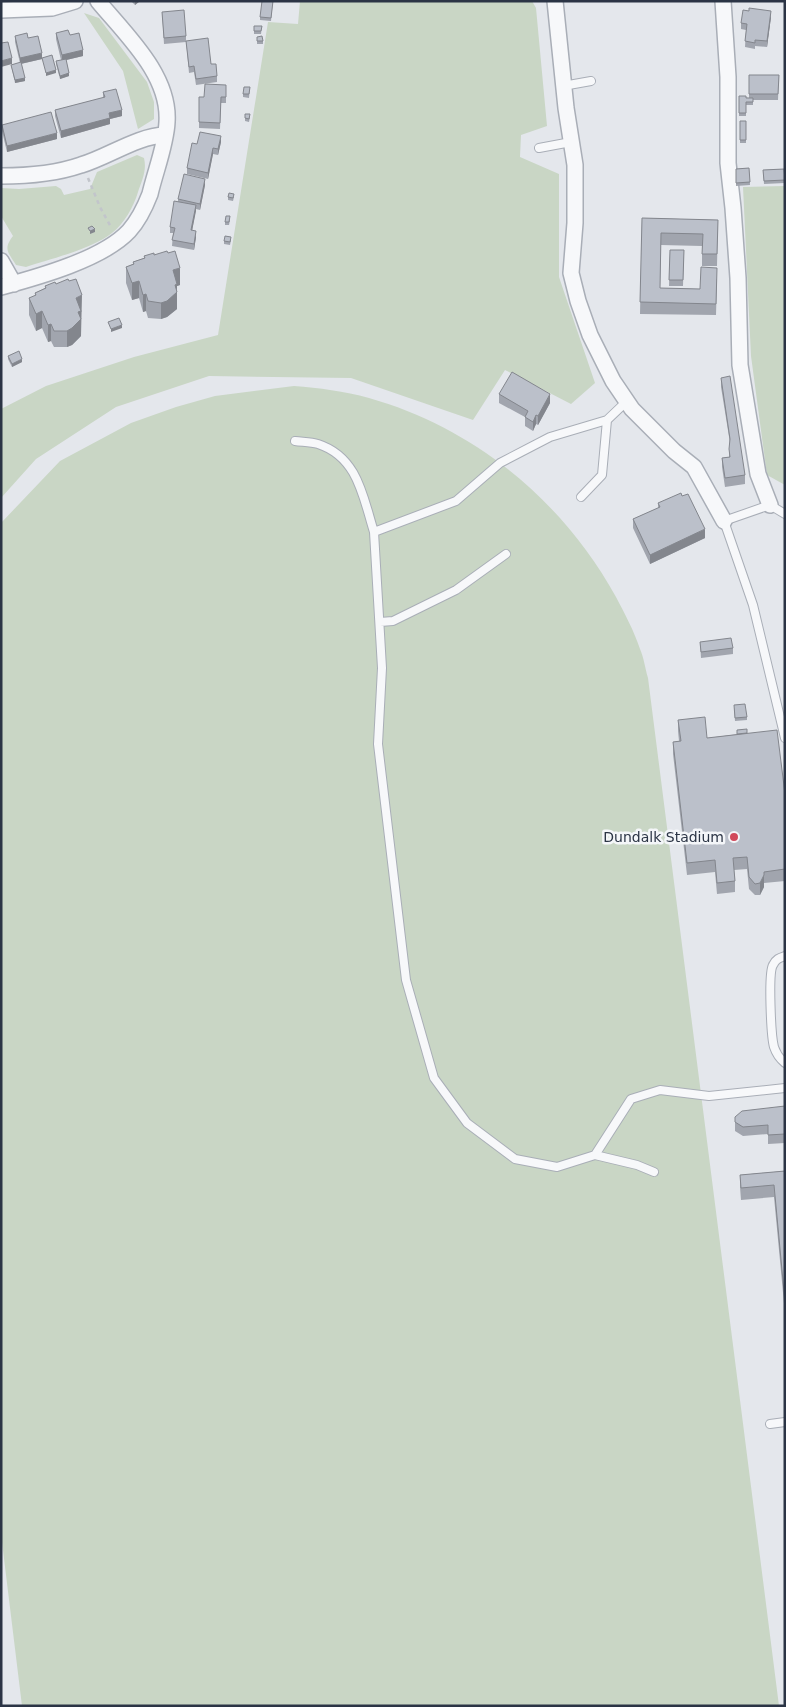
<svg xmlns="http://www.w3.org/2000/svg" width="786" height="1707" viewBox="0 0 786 1707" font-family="'DejaVu Sans',sans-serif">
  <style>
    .green { fill: #c9d6c5 }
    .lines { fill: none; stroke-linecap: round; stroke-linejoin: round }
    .service-casing { stroke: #a9aeb7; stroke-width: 10 }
    .minor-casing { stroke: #a9aeb7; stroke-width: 18 }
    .path { stroke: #c2c5cb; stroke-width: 2.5; stroke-dasharray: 4 4; stroke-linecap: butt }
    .service { stroke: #f7f8fa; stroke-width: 8 }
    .minor { stroke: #f7f8fa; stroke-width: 15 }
    .wall { fill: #a1a5ae }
    .shaded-wall { fill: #83868d }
    .building { fill: #bbc0ca; stroke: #83868d }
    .poi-dot { fill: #d1495b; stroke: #f4f6f9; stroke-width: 2 }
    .labels { text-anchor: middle; stroke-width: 5; stroke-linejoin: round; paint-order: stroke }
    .poi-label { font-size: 14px; fill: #2b3445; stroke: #f4f6f9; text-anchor: end }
  </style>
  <rect width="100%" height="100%" fill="#e4e7ec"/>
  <!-- green -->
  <path class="green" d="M300,1H532L536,8L547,126L521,135L520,157L559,174V277L595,383L571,404L505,370L473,420L351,378L209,376L116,407L36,459L1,498V409L46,386L134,357L218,335L268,22L298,24Z
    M84,13L99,18L147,82L154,102V119L138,129L123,71Z
    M137,155L144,158C147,171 142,180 138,192C134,206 124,224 112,233C92,249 50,259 26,267L16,265C8,252 3,249 13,236L1,216V188L19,189L56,186L61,189L64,195L90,189L97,172Z
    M785,186V485L767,475L751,356L743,187Z
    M294,386C319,388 344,391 369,398C475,428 563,501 616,597C625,614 634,631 640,649C644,658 645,668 648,678L779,1706H22L1,1534V523L60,461L131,423L176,407L215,396Z"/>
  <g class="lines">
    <defs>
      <path id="service" d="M563,86L591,81
        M539,148L571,142
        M627,401L607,420L550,437L500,463L456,501L374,532L382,668L378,744L406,980L434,1078L467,1123L515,1159L557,1167L595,1155L637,1165L654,1172
        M295,441C302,442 311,442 318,444C358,457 363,497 374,532
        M581,497L602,475L607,420
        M785,514L770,505L724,521L753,605L785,738
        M380,622L393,621L456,590L506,554
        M785,956C779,958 776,959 773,965C768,973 771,1036 774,1047C776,1053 780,1059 785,1063
        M595,1155L631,1099L660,1090L709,1096L785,1088
        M770,1424L785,1422"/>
      <path id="minor" d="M555,1L566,108L575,165V223L571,273L578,301L590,335L613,381L632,409L674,451L694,467L724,521
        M723,1L728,77V163L733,208L738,278L740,365L758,474L770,505
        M1,10L52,8L75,1
        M1,176C29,176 55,174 81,165C108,157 137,136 165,135
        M1,261L14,284
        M1,287C38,277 103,259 129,231C138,221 145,207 150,194C155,172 166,145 167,122C170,75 126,35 98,1"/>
    </defs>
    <!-- service casing -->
    <use href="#service" class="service-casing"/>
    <!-- minor casing -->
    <use href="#minor" class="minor-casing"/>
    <!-- path -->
    <path class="path" d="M88,178L100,207L111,227"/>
    <!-- service -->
    <use href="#service" class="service"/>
    <!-- minor -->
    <use href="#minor" class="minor"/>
  </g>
  <!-- wall -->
  <path class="wall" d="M131,1H140L135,5Z
    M273,1L271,21L260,20V17Z
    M162,12L186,36V42L164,44Z
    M771,17L767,47L755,46V49L745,47L746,30L741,29V23Z
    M254,26H262L261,34H254Z
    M56,33L70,35L83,56L66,60L69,76L60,79L56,64V61L61,60L56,39Z
    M15,36L28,38L42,59L21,64L25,81L15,83L11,65L20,63L15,42Z
    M257,37L263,41V44H257Z
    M186,41L211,64L217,76V82L196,85L194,72L189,73Z
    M749,75H779L778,100H753V105H746V116H739V96L749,98Z
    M226,85V103H221L220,129L199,128V97H204Z
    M250,87L249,98L243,97V94Z
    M103,92L122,116L110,119V124L61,138L55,116V110L103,98Z
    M250,117L249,122L245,121V118Z
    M740,121H746V143H740Z
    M2,125L57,139L7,152L2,131Z
    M221,142L218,155L213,154L208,179L187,174V168L197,144Z
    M749,168L750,185L736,186V169Z
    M784,169L785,183L764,184L763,170Z
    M205,185L200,210L196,209L192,231L196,237L194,250L172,246L173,233H170V227L178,202V199Z
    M228,197H234L233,201L228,200Z
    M642,218L718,220L717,266H702V246L661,245L660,288L700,289L717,279L716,315L640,314Z
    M230,220L229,225H225V222Z
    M231,240L230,245L224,244V241Z
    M670,250H684L683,286H669Z
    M154,255L180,285L177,286V309L167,317L161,319L148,318L146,311L143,312L139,298L132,300L126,283V267L133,264V262L144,258V256Z
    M56,284L82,312H81V336L72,345L67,347H54L51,341L48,342L42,328L36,331L29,315V298L35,296V293L45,288V286Z
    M8,356L22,362L12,367L8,359Z
    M721,378L745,475V484L725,487L722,467V458L729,457L730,443L721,387Z
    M499,394L550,403L538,425L536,424L533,431L525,426V417L499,403Z
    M658,503L705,538L650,564L633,528V519L658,508Z
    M700,642L733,648V654L701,658Z
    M734,708L747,717V720L735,721Z
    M678,720L707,738L747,733L785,794V881L764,883V887L760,895H755L749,889L747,869L734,870L735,881V892L717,894L715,872L687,875L673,754V742L679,741L678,731Z
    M785,1106V1143L768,1144V1134L743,1136L735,1131V1117Z
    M785,1171V1314L774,1197L741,1200L740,1187V1175Z"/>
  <!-- shaded-wall -->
  <path class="shaded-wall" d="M135,1H140L135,5Z
    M771,11V17L767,47V41Z
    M83,50V56L62,61V55Z
    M42,53V59L20,64V58Z
    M12,58V64L1,67V61Z
    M56,70V73L46,76V73Z
    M69,73V76L60,79V76Z
    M25,78V81L15,83V80Z
    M122,110V116L110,119V124L61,138V131L109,113Z
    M57,133V139L7,152V146Z
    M221,136V142L218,155V149Z
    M213,148V154L208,179V173Z
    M205,179V185L200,210V204Z
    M196,205V211L191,236V230Z
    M95,229V232L90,234V231Z
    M196,231V237L194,250V244Z
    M180,268V285L177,286V309L167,317L161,319V303L173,270Z
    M139,281V298L132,300V283Z
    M146,294V311L143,312V295Z
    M82,295L81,336L72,345L67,347V331L76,298Z
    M42,311V328L36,331V314Z
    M51,324V341L48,342V325Z
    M122,325V328L111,332V329Z
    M22,359V362L12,367V364Z
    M550,394V403L538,425V416Z
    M536,415V424L533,431V422Z
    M705,529V538L650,564V555Z
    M764,875V887L760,895V883Z"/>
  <!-- building -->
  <path class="building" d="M262,1H273L271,18L260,17Z
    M749,8L771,11L767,41L755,40V43L745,41L747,24L741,23L743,10L749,11Z
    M184,10L186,36L164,38L162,12Z
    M254,26H262L261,31H254Z
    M68,30L70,35L79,33L83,50L62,55L56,33Z
    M27,33L28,38L38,36L42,53L20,58L15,36Z
    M262,36L263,41H257V37Z
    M208,38L211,64H216L217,76L196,79L194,66L189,67L186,41Z
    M8,42L12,58L1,61V43Z
    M52,55L56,70L46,73L42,58Z
    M66,59L69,73L60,76L56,61Z
    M21,62L25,78L15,80L11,65Z
    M749,75H779L778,94H749Z
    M205,84L226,85V97H221L220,123L199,122V97H204Z
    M244,87H250L249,94H243Z
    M116,89L122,110L109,113L110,118L61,131L55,110L105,97L103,92Z
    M739,96H746V98H753V102H746V113H739Z
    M51,112L57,133L7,146L2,125Z
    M245,114H250L249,119L245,118Z
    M740,121H746V140H740Z
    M200,132L221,136L218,149L213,148L208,173L187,168L192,143L197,144Z
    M749,168L750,182L736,183V169Z
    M784,169L785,180L764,181L763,170Z
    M184,174L205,179L200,204L178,199Z
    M229,193L234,194L233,198L228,197Z
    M174,201L196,205L191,230L196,231L194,244L172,240L175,228L170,227Z
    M226,216H230L229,222H225Z
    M642,218L718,220L717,254H702L703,234L661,233L660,288L700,289L701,267L717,268L716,304L640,302Z
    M92,226L95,229L90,231L88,228Z
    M225,236L231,237L230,242L224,241Z
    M670,250H684L683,280H669Z
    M167,251L168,253L175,251L180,268L173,270L177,284L175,285L177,292L167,301L161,303L148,301L146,294L143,295L139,281L132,283L126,267L134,264L133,262L145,258L144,256L154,253V255Z
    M68,279L69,281L76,279L82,295L76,298L81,311L78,312L81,319L72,328L67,331H54L51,324L48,325L42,311L36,314L29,298L36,295L35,293L46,288L45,286L55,282L56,284Z
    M119,318L122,325L111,329L108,322Z
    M19,351L22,359L12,364L8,356Z
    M512,372L550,394L538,416L536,415L533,422L525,417L528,411L499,394Z
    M730,376L745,475L725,478L722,458L730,457L729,449L730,439L721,378Z
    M681,493L682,496L688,494L705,529L650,555L633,519L660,507L658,503Z
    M731,638L733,648L701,652L700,642Z
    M745,704L747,717L735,718L734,705Z
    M705,717L707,738L777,730L785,794V869L764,872V875L760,883L755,884L749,877L747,857L733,858L735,881L717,883L715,860L687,863L673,742L681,741L678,720Z
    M747,729V733L737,734V730Z
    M785,1106V1134L768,1135V1125L743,1127L735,1122V1117L742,1111Z
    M785,1171V1302L774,1185L741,1188L740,1175Z"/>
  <!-- markers -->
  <circle class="poi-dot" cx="734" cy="837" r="5"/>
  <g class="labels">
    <!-- poi labels -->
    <g class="poi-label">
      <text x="724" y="842">Dundalk Stadium</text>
    </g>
  </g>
  <!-- border -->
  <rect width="786" height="1707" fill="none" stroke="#2b3445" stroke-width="5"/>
</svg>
